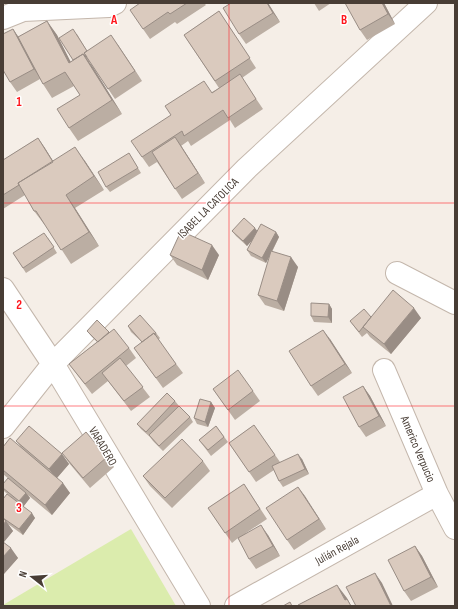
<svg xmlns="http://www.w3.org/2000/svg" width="458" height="609" viewBox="0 0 458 609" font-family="'Sofia Sans Condensed',sans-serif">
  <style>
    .green { fill: #dbecad }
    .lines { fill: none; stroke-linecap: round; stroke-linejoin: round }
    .minor-casing { stroke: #c4b7ac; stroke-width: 24 }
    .minor { stroke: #fff; stroke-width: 22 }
    .wall { fill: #bbaea3 }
    .shaded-wall { fill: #998d85 }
    .building { fill: #dacabe; stroke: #998d85 }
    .grid { fill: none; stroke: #ff141b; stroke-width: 1; stroke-opacity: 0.55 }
    .labels { text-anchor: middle; stroke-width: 3; stroke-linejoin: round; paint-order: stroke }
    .street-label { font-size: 12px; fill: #483d35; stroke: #fff }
    .grid-label { font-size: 13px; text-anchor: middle; font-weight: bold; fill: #ff141b; stroke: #fff; stroke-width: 3; stroke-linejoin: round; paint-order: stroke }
  </style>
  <rect width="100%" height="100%" fill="#f5eee7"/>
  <!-- green -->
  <path class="green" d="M131,529L176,606H3V605Z"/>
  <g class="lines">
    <defs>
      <path id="minor" d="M3,18L23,10L109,6L115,3
        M397,273L455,303
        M3,289L53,364L199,606
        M384,370L437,494L455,528
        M3,427L53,364L247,168L426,3
        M236,606L437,494"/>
    </defs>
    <!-- minor casing -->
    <use href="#minor" class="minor-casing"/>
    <!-- minor -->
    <use href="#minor" class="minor"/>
  </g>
  <!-- wall -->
  <path class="wall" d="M140,3H204L206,5L177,24L175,22L150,39L143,29Z
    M231,3H268L280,22L246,44L239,34Z
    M314,3H331L319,11Z
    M384,3L395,24L367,40L360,30Z
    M219,11L256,68L242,78L263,109L235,128L230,120L191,146L188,141L181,146L205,183L182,199L157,162L149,167L142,157L212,92L219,88L184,35Z
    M47,21L57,35L70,62L73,60L77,34L87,51L118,45L142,81L115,99L90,62H89L122,114L78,141L69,128L80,95L74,86L52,98L43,84L40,79L17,92L10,82L13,29L18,37Z
    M38,138L53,161H85L104,190L75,208L99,246L71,264L45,224H44L34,211L25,195L3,209V160Z
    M129,153L141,173L110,192L106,187Z
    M232,231L276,232L279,237L272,252L298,267L284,311L265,305L258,295L271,253L266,263L251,256L247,250L253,239L247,246L236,236Z
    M48,238L57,253L26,273L13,253Z
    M170,255H219L208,280L177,265Z
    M329,304L332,309V323L314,322L311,316Z
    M371,317L421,318L391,354L370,337L367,333L362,337L350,321Z
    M128,326L156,333L160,338L158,340L183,373L163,388L134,348L142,342L131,332Z
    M87,331L109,332L129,348L136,358L126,366L150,397L131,411L108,381L92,394L69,364L97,342L91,336Z
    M330,339L352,373L318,396L311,386Z
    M363,386L370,396L386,426L366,437L359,427Z
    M213,389L253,391L260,401L235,420Z
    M175,401L179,406L190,417L193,422L163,451L153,441L150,437L141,429L137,424Z
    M211,402L215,408L208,427L197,424L194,418Z
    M254,425L280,462L302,459L309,474L283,487L279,481L274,470L256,482L229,443Z
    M216,426L228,442L211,456L199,440Z
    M16,441L62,454L69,464L57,478L70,493L52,515L28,495L30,498L23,507L35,518L23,535L8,524L13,531L4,542L18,558L3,575V499L18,503L5,492L3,490V484L10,480L3,474V447L20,446Z
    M62,453L107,457L114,467L90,488L69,463Z
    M203,461L210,471L172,508L150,486L143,476Z
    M244,484L267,519L246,533L268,535L280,556L256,569L249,559L238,538L232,543L208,508Z
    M298,487L326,529L294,550L287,540Z
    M415,546L422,556L438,587L411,601L404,591Z"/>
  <!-- shaded-wall -->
  <path class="shaded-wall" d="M267,3H268L280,22L273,13Z
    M382,3H384L395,24L388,14Z
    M47,21L57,35L78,76L69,63Z
    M13,29L20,39L41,79L34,69Z
    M111,35L118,45L142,81L135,71Z
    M83,54L93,67L122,114L112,100Z
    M175,137L182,147L205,183L198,173Z
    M38,138L45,148L61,174L54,164Z
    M75,147L85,161L104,190L94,176Z
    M66,195L75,208L99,246L89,232Z
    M255,228L259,233L247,246L243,241Z
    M276,232L279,237L266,263L262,258Z
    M212,245L219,255L208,280L202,270Z
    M291,257L298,267L284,311L277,301Z
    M329,304L332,309V323L328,317Z
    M414,308L421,318L391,354L384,344Z
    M323,330L330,339L352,373L345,364Z
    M363,386L370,396L386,426L379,416Z
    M211,402L215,408L208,427L205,422Z
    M62,454L69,464L56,479L49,469Z
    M298,454L302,459L309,474L305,469Z
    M63,483L70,493L52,515L45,505Z
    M298,487L305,496L326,529L319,519Z
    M26,493L30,498L23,507L19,501Z
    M32,513L35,518L23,535L19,529Z
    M6,521L13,531L3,543V525Z
    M261,525L268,535L280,556L273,546Z
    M415,546L422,556L438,587L431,577Z
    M11,548L18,558L3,575V557Z
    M375,573L382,583L393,606H391Z
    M337,585L347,598L351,606L345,600Z"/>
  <!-- building -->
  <path class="building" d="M140,3H187L170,14L168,12L143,29L130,10Z
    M231,3H267L273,13L239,34L223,8Z
    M345,3H382L388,14L360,30Z
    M219,11L250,58L215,81L184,35Z
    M47,21L69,63L83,54L112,100L69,128L57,109L80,95L65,72L43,84L18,37Z
    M13,29L34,69L10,82L3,70V34Z
    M73,29L87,51L84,53L87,57H86L83,54L73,60L59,38Z
    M111,35L135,71L108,89L84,53Z
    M240,74L256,99L228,118L223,110L184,136L182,131L142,157L131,141L171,115L165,106L204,81L212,93Z
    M175,137L198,173L175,189L152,152Z
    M38,138L53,162L18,183L19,185L3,195V160Z
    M75,147L94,176L66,195L89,232L61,250L36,211H34L18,183Z
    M129,153L138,168L106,187L98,172Z
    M244,218L255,228L243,241L232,231Z
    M261,224L276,232L262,258L247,250Z
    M181,231L212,245L202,270L170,255Z
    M44,233L54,247L23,268L13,253Z
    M271,251L291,257L277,301L258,295Z
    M393,290L414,308L384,344L363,327Z
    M311,303L329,304L328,317L311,316Z
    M364,309L371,317L359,332L350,321Z
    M140,315L156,333L155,335L154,333L142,342L128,326Z
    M97,320L109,332L98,342L87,331Z
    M114,329L129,348L85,384L69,364Z
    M323,330L345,364L311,386L289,351Z
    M154,333L176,364L156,378L134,348Z
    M120,358L143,387L124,401L102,373Z
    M238,370L253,391L228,410L213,389Z
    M363,386L379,416L359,427L343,397Z
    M167,393L175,401L146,432L137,424Z
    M200,399L211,402L205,422L194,418Z
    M179,406L190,417L159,446L149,435Z
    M254,425L275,455L249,472L229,443Z
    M29,426L62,454L49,469L16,441Z
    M216,426L224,437L208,450L199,440Z
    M86,432L107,457L83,478L62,453Z
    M10,438L63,483L45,505L3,470V447Z
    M182,439L203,461L165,498L143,476Z
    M298,454L305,469L279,481L272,466Z
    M8,478L26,493L19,501L3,488V484Z
    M244,484L260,509L225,533L208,508Z
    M298,487L319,519L287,540L266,508Z
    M7,494L32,513L19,529L3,518V499Z
    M3,518L6,521L3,525Z
    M261,525L273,546L249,559L238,538Z
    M3,542L11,548L3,557Z
    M415,546L431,577L404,591L388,560Z
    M375,573L391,606H356L346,587Z
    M337,585L345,600L347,599L351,606H299L298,605Z
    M290,602L292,606H283Z"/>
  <!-- grid -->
  <path class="grid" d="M229,3V606M3,203H455M3,406H455"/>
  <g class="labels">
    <!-- street labels -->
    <g class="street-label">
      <text transform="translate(208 208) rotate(-45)" y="4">ISABEL LA CATOLICA</text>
      <text transform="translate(103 446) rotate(59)" y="4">VARADERO</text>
      <text transform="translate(418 449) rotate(67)" y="4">Americo Verpucio</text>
      <text transform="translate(337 550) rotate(-29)" y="4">Julián Rejala</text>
    </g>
  </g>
  <g class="grid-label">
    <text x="114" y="24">A</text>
    <text x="344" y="24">B</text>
    <text x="19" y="106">1</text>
    <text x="19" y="309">2</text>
    <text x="19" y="512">3</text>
  </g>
  <!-- border -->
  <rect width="458" height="609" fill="none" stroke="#483d35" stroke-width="8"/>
  <!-- north arrow -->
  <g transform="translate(32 577) rotate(287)" stroke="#ffffff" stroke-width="3" paint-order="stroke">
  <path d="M0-3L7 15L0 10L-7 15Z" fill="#483d35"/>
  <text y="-6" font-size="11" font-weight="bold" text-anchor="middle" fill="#483d35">N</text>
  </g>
</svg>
